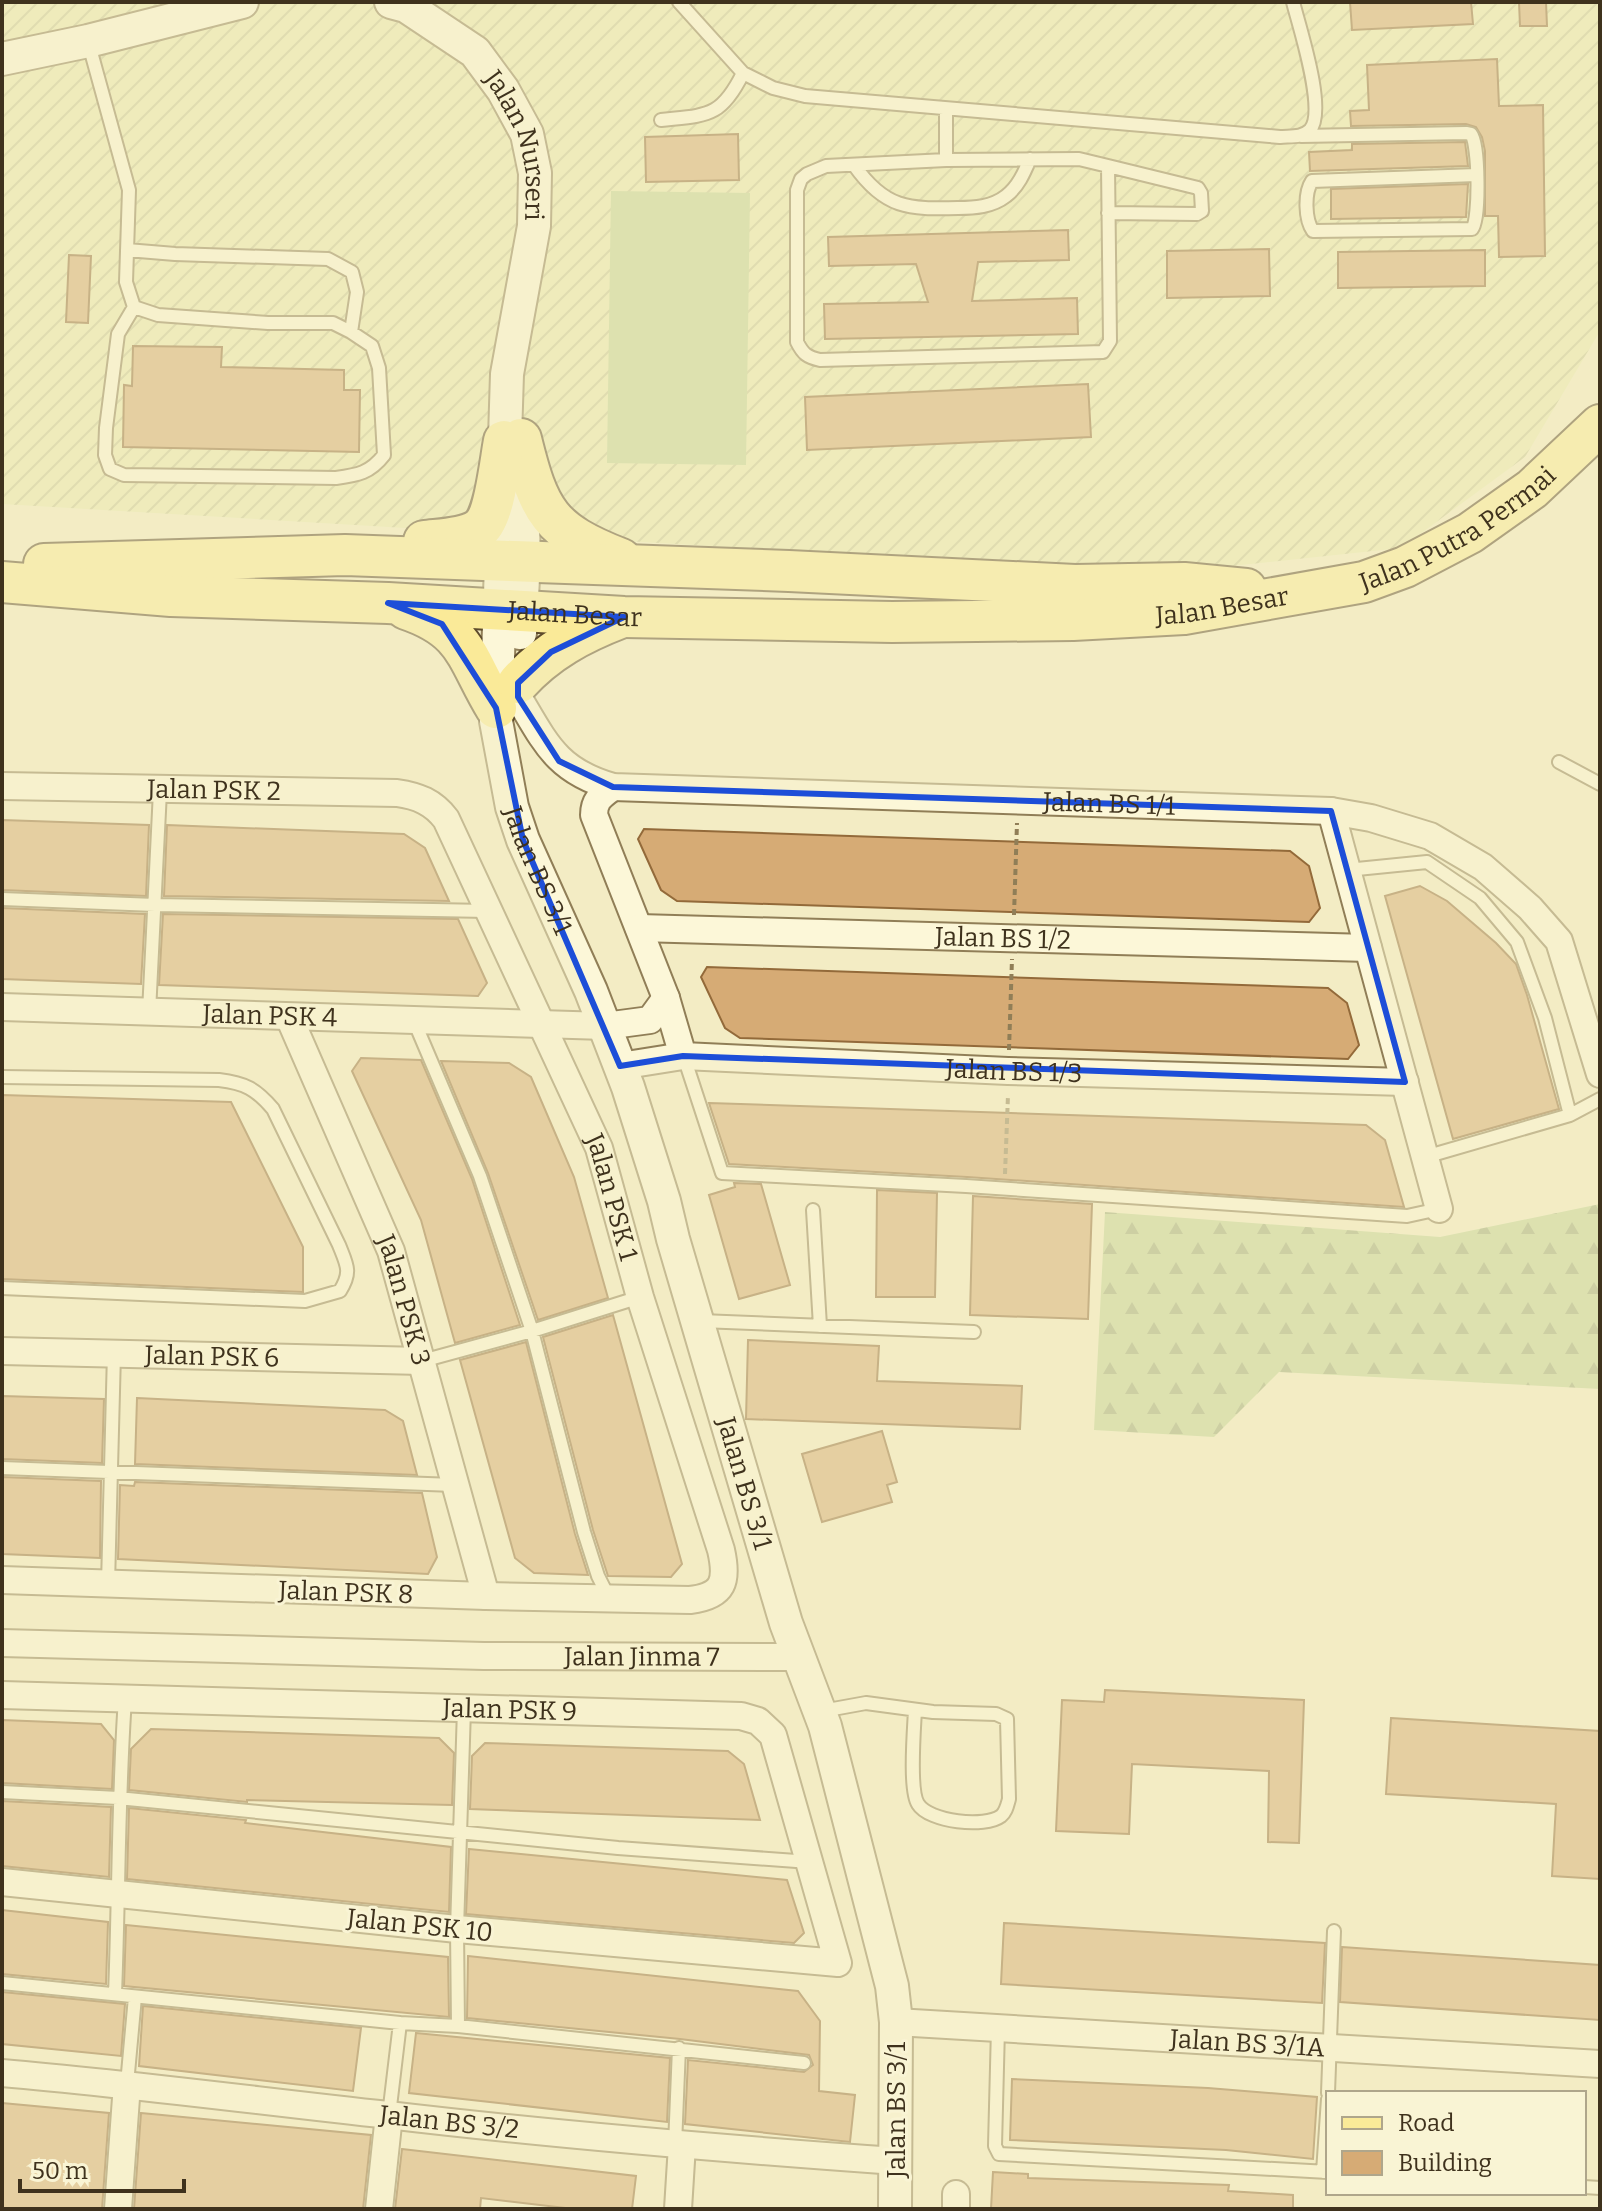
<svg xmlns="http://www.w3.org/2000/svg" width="1602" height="2211" viewBox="0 0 1602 2211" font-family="Bitter,serif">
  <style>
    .farmland { fill: url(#farmland-furrows) }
    .forest { fill: url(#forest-firs) }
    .pitch { fill: #c3d396 }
    .building { fill: #d6ab75; stroke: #936a3a; stroke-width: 2 }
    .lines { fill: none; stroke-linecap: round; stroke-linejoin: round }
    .service-casing { stroke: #907e57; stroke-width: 16 }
    .minor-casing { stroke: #907e57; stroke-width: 30 }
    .tertiary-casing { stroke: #907e57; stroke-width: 36 }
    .primary-casing { stroke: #5e4b2c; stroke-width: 44 }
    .path { stroke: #907e57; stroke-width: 4; stroke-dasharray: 6 4; stroke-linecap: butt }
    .service { stroke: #fcf7d8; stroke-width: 12 }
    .minor { stroke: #fcf7d8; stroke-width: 26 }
    .tertiary { stroke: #fcf7d8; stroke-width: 32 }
    .primary { stroke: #faea98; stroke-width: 40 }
    .marked { fill: none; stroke: #1d4ed8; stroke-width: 6; stroke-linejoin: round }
    .labels { text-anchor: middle; stroke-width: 6; stroke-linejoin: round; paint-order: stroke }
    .street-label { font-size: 26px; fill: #3f321d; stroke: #f9f4d4 }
  </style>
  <defs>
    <pattern id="farmland-furrows" width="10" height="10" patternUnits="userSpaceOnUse" patternTransform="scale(2)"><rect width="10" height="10" fill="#eae9b0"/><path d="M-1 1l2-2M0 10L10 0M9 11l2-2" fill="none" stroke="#cac897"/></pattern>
    <pattern id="forest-firs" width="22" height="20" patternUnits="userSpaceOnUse" patternTransform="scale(2)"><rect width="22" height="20" fill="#c3d396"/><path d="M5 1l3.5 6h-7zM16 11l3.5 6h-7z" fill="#a0ac7a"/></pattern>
  </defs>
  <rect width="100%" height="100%" fill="#f3ecc4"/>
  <!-- farmland -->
  <path class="farmland" d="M2,2H1600V331L1525,457L1401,548L1165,573L2,504Z"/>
  <!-- forest -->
  <path class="forest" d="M1600,1204V1389L1279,1372L1214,1437L1094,1430L1105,1212L1440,1237Z"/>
  <!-- pitch -->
  <path class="pitch" d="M611,191L750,193L746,465L607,463Z"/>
  <!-- building -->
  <path class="building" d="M1350,2H1471L1473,24L1352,30Z
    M1519,2H1546L1547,26H1520Z
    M1497,59L1499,106L1543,105L1545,256L1499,257L1498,216H1485V151L1482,137L1476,127L1466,124L1351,126L1350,111L1369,110L1367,65Z
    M738,134L739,180L646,182L645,137Z
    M1465,142L1468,166L1310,171L1309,152L1352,150V144Z
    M1468,184L1466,217L1331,219V189Z
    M1068,230L1069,260L978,262L972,301L1077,298L1078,334L825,339L824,304L928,302L916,264L829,266L828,237Z
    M1269,249L1270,296L1167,298V251Z
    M1485,250V286L1338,288V252Z
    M69,255L91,256L88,323L66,322Z
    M133,346L222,347L221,367L344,370V390H360L359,452L123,447L124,385L132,386Z
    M1088,384L1091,437L807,450L805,397Z
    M2,820L149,825L146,896L2,890Z
    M167,825L404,834L425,848L449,901L164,896Z
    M644,829L1290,851L1309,866L1320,908L1309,922L677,901L661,890L638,839Z
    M1420,886L1447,901L1496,943L1516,964L1527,995L1559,1109L1453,1139L1385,896Z
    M2,908L145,914L141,984L2,979Z
    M163,914L458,919L487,983L478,996L159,985Z
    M707,967L1328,988L1347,1003L1359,1045L1348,1059L740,1038L725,1028L701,977Z
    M361,1058L421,1060L472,1179L520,1325L455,1343L421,1220L352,1071Z
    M441,1061L509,1063L531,1077L574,1177L608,1298L538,1320L488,1173Z
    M2,1095L231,1102L303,1247V1292L2,1279Z
    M709,1103L1366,1125L1385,1140L1404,1207L967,1177L729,1164Z
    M734,1183L761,1184L790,1285L739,1299L709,1195L735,1187Z
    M877,1190L937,1193L935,1297H876Z
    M973,1196L1092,1204L1088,1319L970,1315Z
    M613,1315L682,1564L671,1577L608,1576L593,1530L543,1337Z
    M748,1340L879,1346L877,1381L1022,1386L1020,1429L746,1419Z
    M526,1342L575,1534L588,1575L534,1573L515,1558L460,1360Z
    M2,1396L104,1399L102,1463L2,1459Z
    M137,1398L385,1410L403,1421L417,1475L135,1464Z
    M882,1431L897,1482L887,1485L892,1502L822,1522L802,1454Z
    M2,1477L101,1481L100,1558L2,1554Z
    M135,1482L422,1493L437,1557L428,1574L118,1559L120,1485L134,1486Z
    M1105,1690L1304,1700L1299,1843L1268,1842L1269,1771L1132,1764L1129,1834L1056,1831L1062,1700L1104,1702Z
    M1391,1718L1600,1731V1879L1552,1876L1556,1804L1386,1794Z
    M2,1720L101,1724L114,1740L112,1789L2,1783Z
    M151,1729L439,1738L454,1753L452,1805L247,1800V1802L129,1790L131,1749Z
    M485,1743L728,1751L744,1764L760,1820L470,1809L472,1756Z
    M2,1801L111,1807L109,1877L2,1866Z
    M129,1808L246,1820L245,1823L451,1847L449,1912L127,1879Z
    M469,1849L787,1880L804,1933L794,1943L466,1914Z
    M2,1910L108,1922L106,1984L2,1974Z
    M1004,1923L1325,1943L1322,2003L1001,1984Z
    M126,1925L448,1957L449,2017L124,1986Z
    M1342,1947L1600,1965V2020L1340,2002Z
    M468,1956L798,1991L820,2021L819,2091L855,2095L850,2142L685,2124L688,2060L804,2072L813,2065L809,2055L680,2039L467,2018Z
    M2,1992L125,2004L121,2056L2,2044Z
    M143,2006L361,2028L353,2091L139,2066Z
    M416,2033L670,2058L667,2122L409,2093Z
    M1012,2079L1208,2088L1317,2097L1313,2159L1226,2150L1010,2140Z
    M2,2103L109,2113L102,2209H2Z
    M141,2113L371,2135L363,2209H134Z
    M402,2149L636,2176L632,2209H574L481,2198L480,2209H395Z
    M993,2172L1028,2174V2178L1229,2185L1228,2191L1293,2195V2209H991Z"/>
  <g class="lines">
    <defs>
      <path id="service" d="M679,2L743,73L773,88L805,96L1280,137C1290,136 1302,138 1310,130C1327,111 1299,26 1293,2
        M88,41L129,190L126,282L134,307L158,315L268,323H333L351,332L372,346L379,368L384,455C370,473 358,475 336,478L124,475L110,469L105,455L106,428L118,334L134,307
        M946,109V160
        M661,120C707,115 721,118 743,73
        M1301,136L1466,133L1471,134C1479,144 1480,219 1472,229L1313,231C1305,220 1304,193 1312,181L1476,175
        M1079,159L1108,166L1110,341L1103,352L820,360C807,357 803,354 797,342V190L801,179L807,174L826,166L946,160Z
        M854,165C885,209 908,209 958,208C974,208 992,207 1006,196C1018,187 1024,173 1030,159
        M1108,166L1198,188L1201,193L1202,211L1197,214L1108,213
        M127,250L175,254L328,259L352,272L357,292L351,332
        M1559,762L1600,784
        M1347,870L1427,862L1480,898L1517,942L1545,1018L1570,1115
        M2,899L155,905L488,911
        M149,1012L160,791
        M414,1021L480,1176L532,1331L584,1532L598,1576L609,1598
        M684,1057L722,1173L966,1186L1407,1216L1439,1209
        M2,1077L219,1080C245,1083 256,1089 273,1109L339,1245C347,1265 352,1272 340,1291L305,1301L2,1288
        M1425,1157L1570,1115L1600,1099
        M813,1210L820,1326
        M701,1321L974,1332
        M422,1361L532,1331L640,1297
        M2,1468L454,1485
        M108,1584L114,1353
        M822,1711L866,1703L933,1712L996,1714L1007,1719L1009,1799C1007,1806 1006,1812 1001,1816C985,1828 929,1822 918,1804C909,1790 914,1730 915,1710
        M2,1792L118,1798L618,1848L810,1862
        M2,1983L400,2023L458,2026L804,2063
        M115,1994C119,1895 118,1797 125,1699
        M458,2026L457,1929L464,1709
        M998,2028L995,2146L999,2154L1328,2172
        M127,2084L135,1997
        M1328,2093L1334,1931
        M389,2115L400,2023
        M675,2145L679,2048
        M1323,2172L1328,2099
        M1584,2187L1600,2188"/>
      <g id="minor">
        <path id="s1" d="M518,697C546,744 557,771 613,787L1331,811L1371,818L1430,836L1483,867L1530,908L1559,941L1600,1074"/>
        <path id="s2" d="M2,786L397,793C418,796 433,802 446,819L599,1148L640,1297L721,1550C728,1581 724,1596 690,1600L486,1596L2,1580"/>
        <path id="s3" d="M613,787C601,796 594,800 594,815L666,998L683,1056L1008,1071L1405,1082"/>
        <path d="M1331,811L1439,1209"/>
        <path id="s4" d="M639,928L1368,948"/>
        <path id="s5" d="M2,1007L605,1026L650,1020L666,998"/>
        <path id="s6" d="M289,1017L391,1251L486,1596"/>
        <path d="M620,1066L683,1056"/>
        <path id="s7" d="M2,1351L422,1361"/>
        <path id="s8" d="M2,1643L484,1656L799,1657"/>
        <path id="s9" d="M2,1695L741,1716L758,1721L773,1735L838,1963L457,1929L2,1882"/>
        <path id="s10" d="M896,2022L1600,2064"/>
        <path id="s11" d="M2,2073C131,2084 259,2101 388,2115C557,2135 727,2149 896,2161"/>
        <path d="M118,2209L127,2084"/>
        <path d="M379,2209L389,2115"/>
        <path d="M678,2209L682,2145"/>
        <path d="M956,2209V2194"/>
      </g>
      <g id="tertiary">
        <path id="s12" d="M391,2L406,6L475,52L503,90L527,134L535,173L534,226L507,374L496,721L512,807L523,840L591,991L628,1087L664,1201L673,1239L786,1623L825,1726L892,1986L896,2022L895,2209"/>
        <path d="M2,59L88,41L242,2"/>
        <path d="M520,633L524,560L522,492"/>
      </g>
      <g id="primary">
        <path d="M521,439C539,512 549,531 621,559"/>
        <path d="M424,541C440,539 465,539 479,529C495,518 500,461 504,441"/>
        <path d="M44,564L345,555L789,571L1075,585L1184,583L1246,589"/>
        <path id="s13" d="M2,582L171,596L388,603L624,617L892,622L1073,620L1184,614L1364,582L1405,567L1470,533L1532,489L1600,425"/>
        <path d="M406,609C468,630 466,659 496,708"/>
        <path d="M518,683C547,651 581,633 620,618"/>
      </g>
    </defs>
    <!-- service casing -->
    <use href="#service" class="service-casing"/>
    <!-- minor casing -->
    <use href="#minor" class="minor-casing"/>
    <!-- tertiary casing -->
    <use href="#tertiary" class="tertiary-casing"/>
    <!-- primary casing -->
    <use href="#primary" class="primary-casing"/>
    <!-- path -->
    <path class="path" d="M1014,915L1017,823
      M1009,1050L1012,959
      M1005,1174L1008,1095"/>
    <!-- service -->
    <use href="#service" class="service"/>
    <!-- minor -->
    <use href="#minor" class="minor"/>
    <!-- tertiary -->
    <use href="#tertiary" class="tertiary"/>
    <!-- primary -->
    <use href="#primary" class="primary"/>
  </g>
  <!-- marked area -->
  <path d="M0 0H1602V2211H0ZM388,603L624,617L551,652L518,683V697L559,761L613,787L1331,811L1405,1082L683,1056L620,1066L523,840L496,708L442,624Z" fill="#f3ecc4" fill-opacity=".55" fill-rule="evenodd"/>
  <path class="marked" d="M388,603L624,617L551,652L518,683V697L559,761L613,787L1331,811L1405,1082L683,1056L620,1066L523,840L496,708L442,624Z"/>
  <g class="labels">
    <!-- street labels -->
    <g class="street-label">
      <text dy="9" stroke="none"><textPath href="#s12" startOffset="204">Jalan Nurseri</textPath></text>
      <text dy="9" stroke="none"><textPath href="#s13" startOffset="1474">Jalan Putra Permai</textPath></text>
      <text dy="9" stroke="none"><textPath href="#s13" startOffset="1222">Jalan Besar</textPath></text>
      <text dy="9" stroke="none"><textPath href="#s13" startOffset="574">Jalan Besar</textPath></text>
      <text dy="9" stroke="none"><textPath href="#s2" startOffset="212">Jalan PSK 2</textPath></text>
      <text dy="9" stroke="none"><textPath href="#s1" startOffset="632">Jalan BS 1/1</textPath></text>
      <text dy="9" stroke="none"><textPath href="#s12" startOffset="942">Jalan BS 3/1</textPath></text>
      <text dy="9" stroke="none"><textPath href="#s4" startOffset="364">Jalan BS 1/2</textPath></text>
      <text dy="9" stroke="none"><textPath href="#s5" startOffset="268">Jalan PSK 4</textPath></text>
      <text dy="9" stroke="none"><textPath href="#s3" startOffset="624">Jalan BS 1/3</textPath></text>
      <text dy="9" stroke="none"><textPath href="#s2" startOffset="866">Jalan PSK 1</textPath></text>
      <text dy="9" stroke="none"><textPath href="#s6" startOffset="306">Jalan PSK 3</textPath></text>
      <text dy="9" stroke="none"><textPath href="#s7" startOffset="210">Jalan PSK 6</textPath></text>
      <text dy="9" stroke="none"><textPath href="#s12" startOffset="1590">Jalan BS 3/1</textPath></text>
      <text transform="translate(346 1592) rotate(2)" y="9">Jalan PSK 8</text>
      <text dy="9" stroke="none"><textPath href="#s8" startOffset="640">Jalan Jinma 7</textPath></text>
      <text dy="9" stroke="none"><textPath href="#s9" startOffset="508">Jalan PSK 9</textPath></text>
      <text transform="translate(420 1925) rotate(6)" y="9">Jalan PSK 10</text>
      <text dy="9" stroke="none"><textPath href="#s10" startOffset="352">Jalan BS 3/1A</textPath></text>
      <text transform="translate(896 2110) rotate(-90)" y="9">Jalan BS 3/1</text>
      <text dy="9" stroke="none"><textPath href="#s11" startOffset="450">Jalan BS 3/2</textPath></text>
    </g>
  </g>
  <!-- border -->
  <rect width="1602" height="2211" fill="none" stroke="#3f321d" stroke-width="8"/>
  <!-- legend -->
  <rect x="1326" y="2091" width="260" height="104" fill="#f9f4d4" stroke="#afa68b" stroke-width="2"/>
  <rect x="1342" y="2117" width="40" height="12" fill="#faea98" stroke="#afa68b" stroke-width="2"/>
  <text x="1398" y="2131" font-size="24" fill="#3f321d">Road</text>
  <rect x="1342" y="2151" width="40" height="24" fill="#d6ab75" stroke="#afa68b" stroke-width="2"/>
  <text x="1398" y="2171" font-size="24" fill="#3f321d">Building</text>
  <!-- scale -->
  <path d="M20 2179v12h164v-12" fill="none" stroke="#3f321d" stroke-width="4"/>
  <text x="32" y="2179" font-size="24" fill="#3f321d" stroke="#f9f4d4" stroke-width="6" paint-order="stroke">50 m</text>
</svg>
